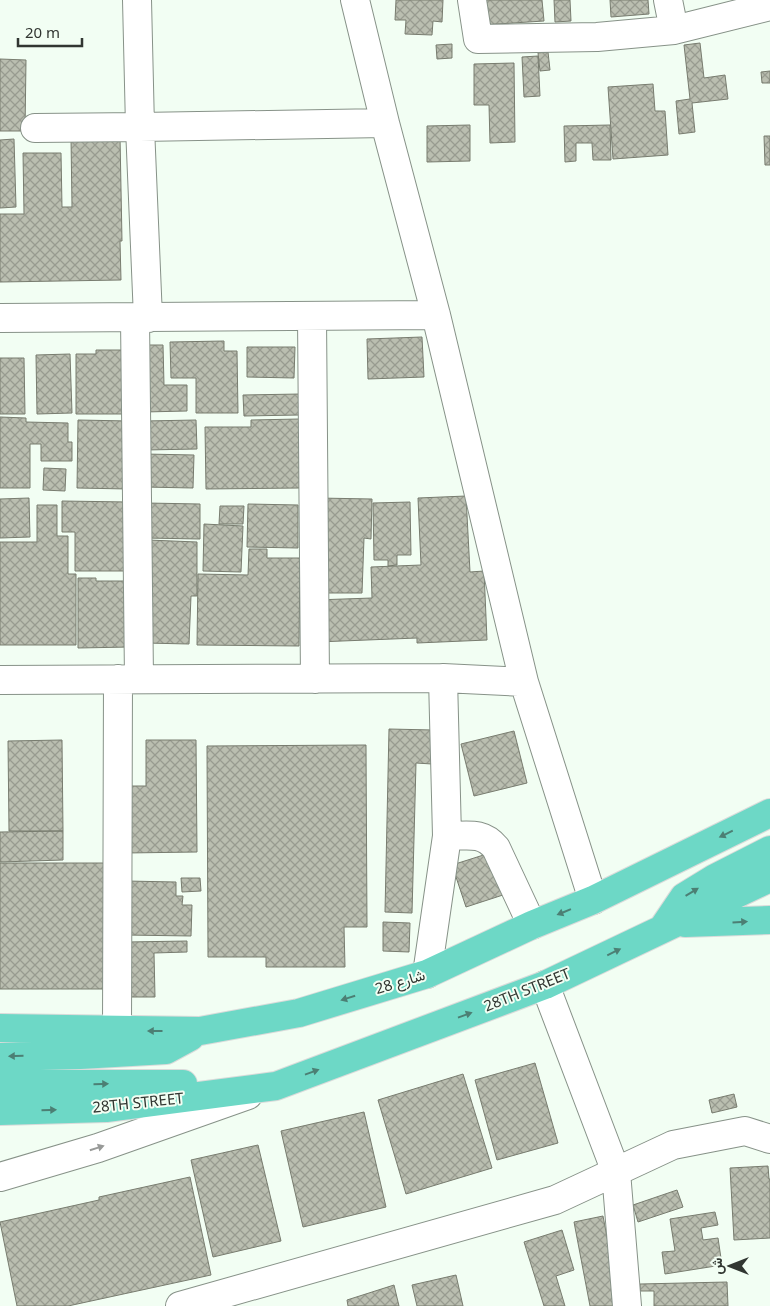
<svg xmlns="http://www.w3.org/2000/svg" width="770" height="1306" viewBox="0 0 770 1306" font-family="'Noto Sans',Vazirmatn,sans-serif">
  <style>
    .building { fill: url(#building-cross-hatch); stroke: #787c6f }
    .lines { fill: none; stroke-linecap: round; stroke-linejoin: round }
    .minor-casing { stroke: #879288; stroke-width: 30 }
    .major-casing { stroke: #dadbda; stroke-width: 30 }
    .minor { stroke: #fff; stroke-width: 28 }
    .major { stroke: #6dd8c6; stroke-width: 28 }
    .oneway { fill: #4c7f74 }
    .oneway2 { fill: #989a98 }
    .labels { text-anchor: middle; stroke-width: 4; stroke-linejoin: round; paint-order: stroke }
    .street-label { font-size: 15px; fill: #313631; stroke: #f2fef3 }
  </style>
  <defs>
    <pattern id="building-cross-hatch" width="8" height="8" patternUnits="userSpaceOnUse" patternTransform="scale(1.25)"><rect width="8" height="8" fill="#babeb0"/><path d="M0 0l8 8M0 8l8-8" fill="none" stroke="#989b90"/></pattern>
  </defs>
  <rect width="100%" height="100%" fill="#f2fef3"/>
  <!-- building -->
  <path class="building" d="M396,0H443L442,22L433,21L432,35L405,34L406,20H395Z
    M481,0H542L544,21L482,25Z
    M554,0H570L571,21L555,22Z
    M610,0H648L649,14L611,17Z
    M700,43L704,78L725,75L728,99L692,103L695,132L679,134L676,101L690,99L684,45Z
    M452,44V58L437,59L436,45Z
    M548,52L550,70L540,71L538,53Z
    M538,56L540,96L524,97L522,57Z
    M0,59L26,60L25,131H0Z
    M514,63L515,142L490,143L489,105H474V64Z
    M770,71V83H762L761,72Z
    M653,84L655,111H665L668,155L613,159L608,87Z
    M470,125V161L427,162V126Z
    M610,125L611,160H593L592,143H576V161L565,162L564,126Z
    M764,136H770V165H765Z
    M120,137L122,241H120L121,280L0,282V214H24L23,153H61L62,207H72L71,138Z
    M14,139L16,207L0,208V140Z
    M422,337L424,377L368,379L367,339Z
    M224,341V351H237L238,413H196V378H171L170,342Z
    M144,345H163L164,385H187V411L144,412Z
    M247,347H295L294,378L247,377Z
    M96,350H128V414H76V354H96Z
    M70,354L72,413L37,414L36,355Z
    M0,358H24L25,414H0Z
    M300,394V415L244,416L243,395Z
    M0,417L26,418V422L68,423V442H72V461H41V444H30V488H0Z
    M299,419L300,488L206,489L205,427H251V420Z
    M78,420L129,421L128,489L77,488Z
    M196,420L197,449L145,450V421Z
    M145,454L194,455L193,488L144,487Z
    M44,468L66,469L65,491L43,490Z
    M466,496L470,572L484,571L487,640L417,643V638L317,642L315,600L372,598L371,567L421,565L418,498Z
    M29,498L30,537L0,538V499Z
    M318,498L372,499L371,539L364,538L362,593H317Z
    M62,501L128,502L127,571H75V532H62Z
    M410,502L411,555H397V565L388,566V560H374L373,503Z
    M146,503L200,504V539L145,538Z
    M248,504L298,505V548L247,547Z
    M37,505H57V536H68V574H76V645H0V542H37Z
    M220,506H244L243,524H219Z
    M204,524L243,526L241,572L203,571Z
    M148,540L197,542V596H191L189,644L145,643Z
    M249,549H267V558H300L299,646L197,645L198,574L248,575Z
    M78,578H96V581H130V647L78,648Z
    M389,729L433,730L432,764L416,763L412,913L385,912Z
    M514,731L527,783L474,796L461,744Z
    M62,740L63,831H9L8,741Z
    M146,740H196L197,852L126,853V786H146Z
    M366,745L367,927H344L345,967H266V957H208L207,746Z
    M63,831V860L0,862V832Z
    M493,852L506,894L466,907L452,865Z
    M0,863H108V989H0Z
    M181,878H200L201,891L182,892Z
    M126,881L176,882V896H183L182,905H192L191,936L125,935Z
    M383,922L410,923L409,952L383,951Z
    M187,941V952L154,953L155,997H129L127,942Z
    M535,1063L558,1143L497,1160L475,1080Z
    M463,1074L492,1168L406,1194L378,1100Z
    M734,1094L737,1107L712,1113L709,1100Z
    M364,1112L386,1207L303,1227L281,1131Z
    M258,1145L281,1241L213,1257L191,1160Z
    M768,1166L769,1179H770V1238L734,1240L730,1168Z
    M190,1177L211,1275L68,1306H17L0,1222L99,1200V1197Z
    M677,1190L683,1207L638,1222L633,1205Z
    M715,1212L718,1225L701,1228L703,1240L718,1238L722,1265L665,1274L662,1252L675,1251L670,1219Z
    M603,1216L620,1306H590L574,1222Z
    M562,1230L574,1270L556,1276L565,1306H544L524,1242Z
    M456,1275L463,1306H417L412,1285Z
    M727,1282L728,1306H654V1291H640V1284Z
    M394,1285L399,1306H348L347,1300Z"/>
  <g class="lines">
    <defs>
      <path id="minor" d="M355,0L385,123L436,315L524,682L593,900
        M472,0L478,39L597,37L674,30L770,6
        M668,0L674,30
        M35,128L140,127L137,0
        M312,317L315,679
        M0,318L436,315
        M135,318L139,679
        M148,318L140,127L385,123
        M0,680L443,678L524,682
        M447,836C467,836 482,831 496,848L532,925
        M427,974L447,836L443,678
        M545,985L616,1172L627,1306
        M117,1031L118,679
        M0,1177L98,1148L248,1095
        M180,1306L555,1200L673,1145L745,1131L770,1139"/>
      <path id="major" d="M685,923L770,920
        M663,928L684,897L715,878L770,850
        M0,1028L200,1031L299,1013L427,974L532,925L593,900L770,813
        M0,1057L80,1055L166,1050L190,1037
        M0,1084H183
        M0,1111L106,1108L276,1086L545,985L770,878"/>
    </defs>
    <!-- minor casing -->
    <use href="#minor" class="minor-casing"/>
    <!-- major casing -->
    <use href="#major" class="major-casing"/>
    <!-- minor -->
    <use href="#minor" class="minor"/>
    <!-- major -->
    <use href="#major" class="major"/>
  </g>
  <!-- one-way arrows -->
  <defs><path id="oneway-solid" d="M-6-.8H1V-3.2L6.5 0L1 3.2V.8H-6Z" transform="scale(1.25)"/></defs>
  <g class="oneway">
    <use href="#oneway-solid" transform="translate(726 834) rotate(154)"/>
    <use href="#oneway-solid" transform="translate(692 892) rotate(-31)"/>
    <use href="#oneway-solid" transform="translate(564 912) rotate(158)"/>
    <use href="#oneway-solid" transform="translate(740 922) rotate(-3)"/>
    <use href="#oneway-solid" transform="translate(614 952) rotate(-26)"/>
    <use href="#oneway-solid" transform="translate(348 998) rotate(163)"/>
    <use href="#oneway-solid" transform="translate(465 1015) rotate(-20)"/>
    <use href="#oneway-solid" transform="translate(155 1031) rotate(-180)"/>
    <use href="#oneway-solid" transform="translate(16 1056) rotate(179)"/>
    <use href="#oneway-solid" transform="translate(312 1072) rotate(-20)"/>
    <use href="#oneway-solid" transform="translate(101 1084) rotate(-1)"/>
    <use href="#oneway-solid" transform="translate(49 1110) rotate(-2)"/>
  </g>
  <use class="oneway2" href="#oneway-solid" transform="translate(97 1148) rotate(-18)"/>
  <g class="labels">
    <!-- street labels -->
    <g class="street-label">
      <text transform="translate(400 982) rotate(-17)" y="5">شارع 28</text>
      <text transform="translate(527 990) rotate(-22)" y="5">28TH STREET</text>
      <text transform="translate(138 1103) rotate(-6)" y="5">28TH STREET</text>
    </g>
  </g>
  <!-- north arrow -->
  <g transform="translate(730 1266) rotate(270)" stroke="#f2fef3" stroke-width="4" paint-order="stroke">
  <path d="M0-4L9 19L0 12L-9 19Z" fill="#313631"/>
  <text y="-8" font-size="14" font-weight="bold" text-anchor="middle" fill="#313631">ش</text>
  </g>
  <!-- scale -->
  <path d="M18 38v8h64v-8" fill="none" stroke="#313631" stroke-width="2.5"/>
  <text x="25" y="38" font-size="15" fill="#313631" stroke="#f2fef3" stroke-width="4" paint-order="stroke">20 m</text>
</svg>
